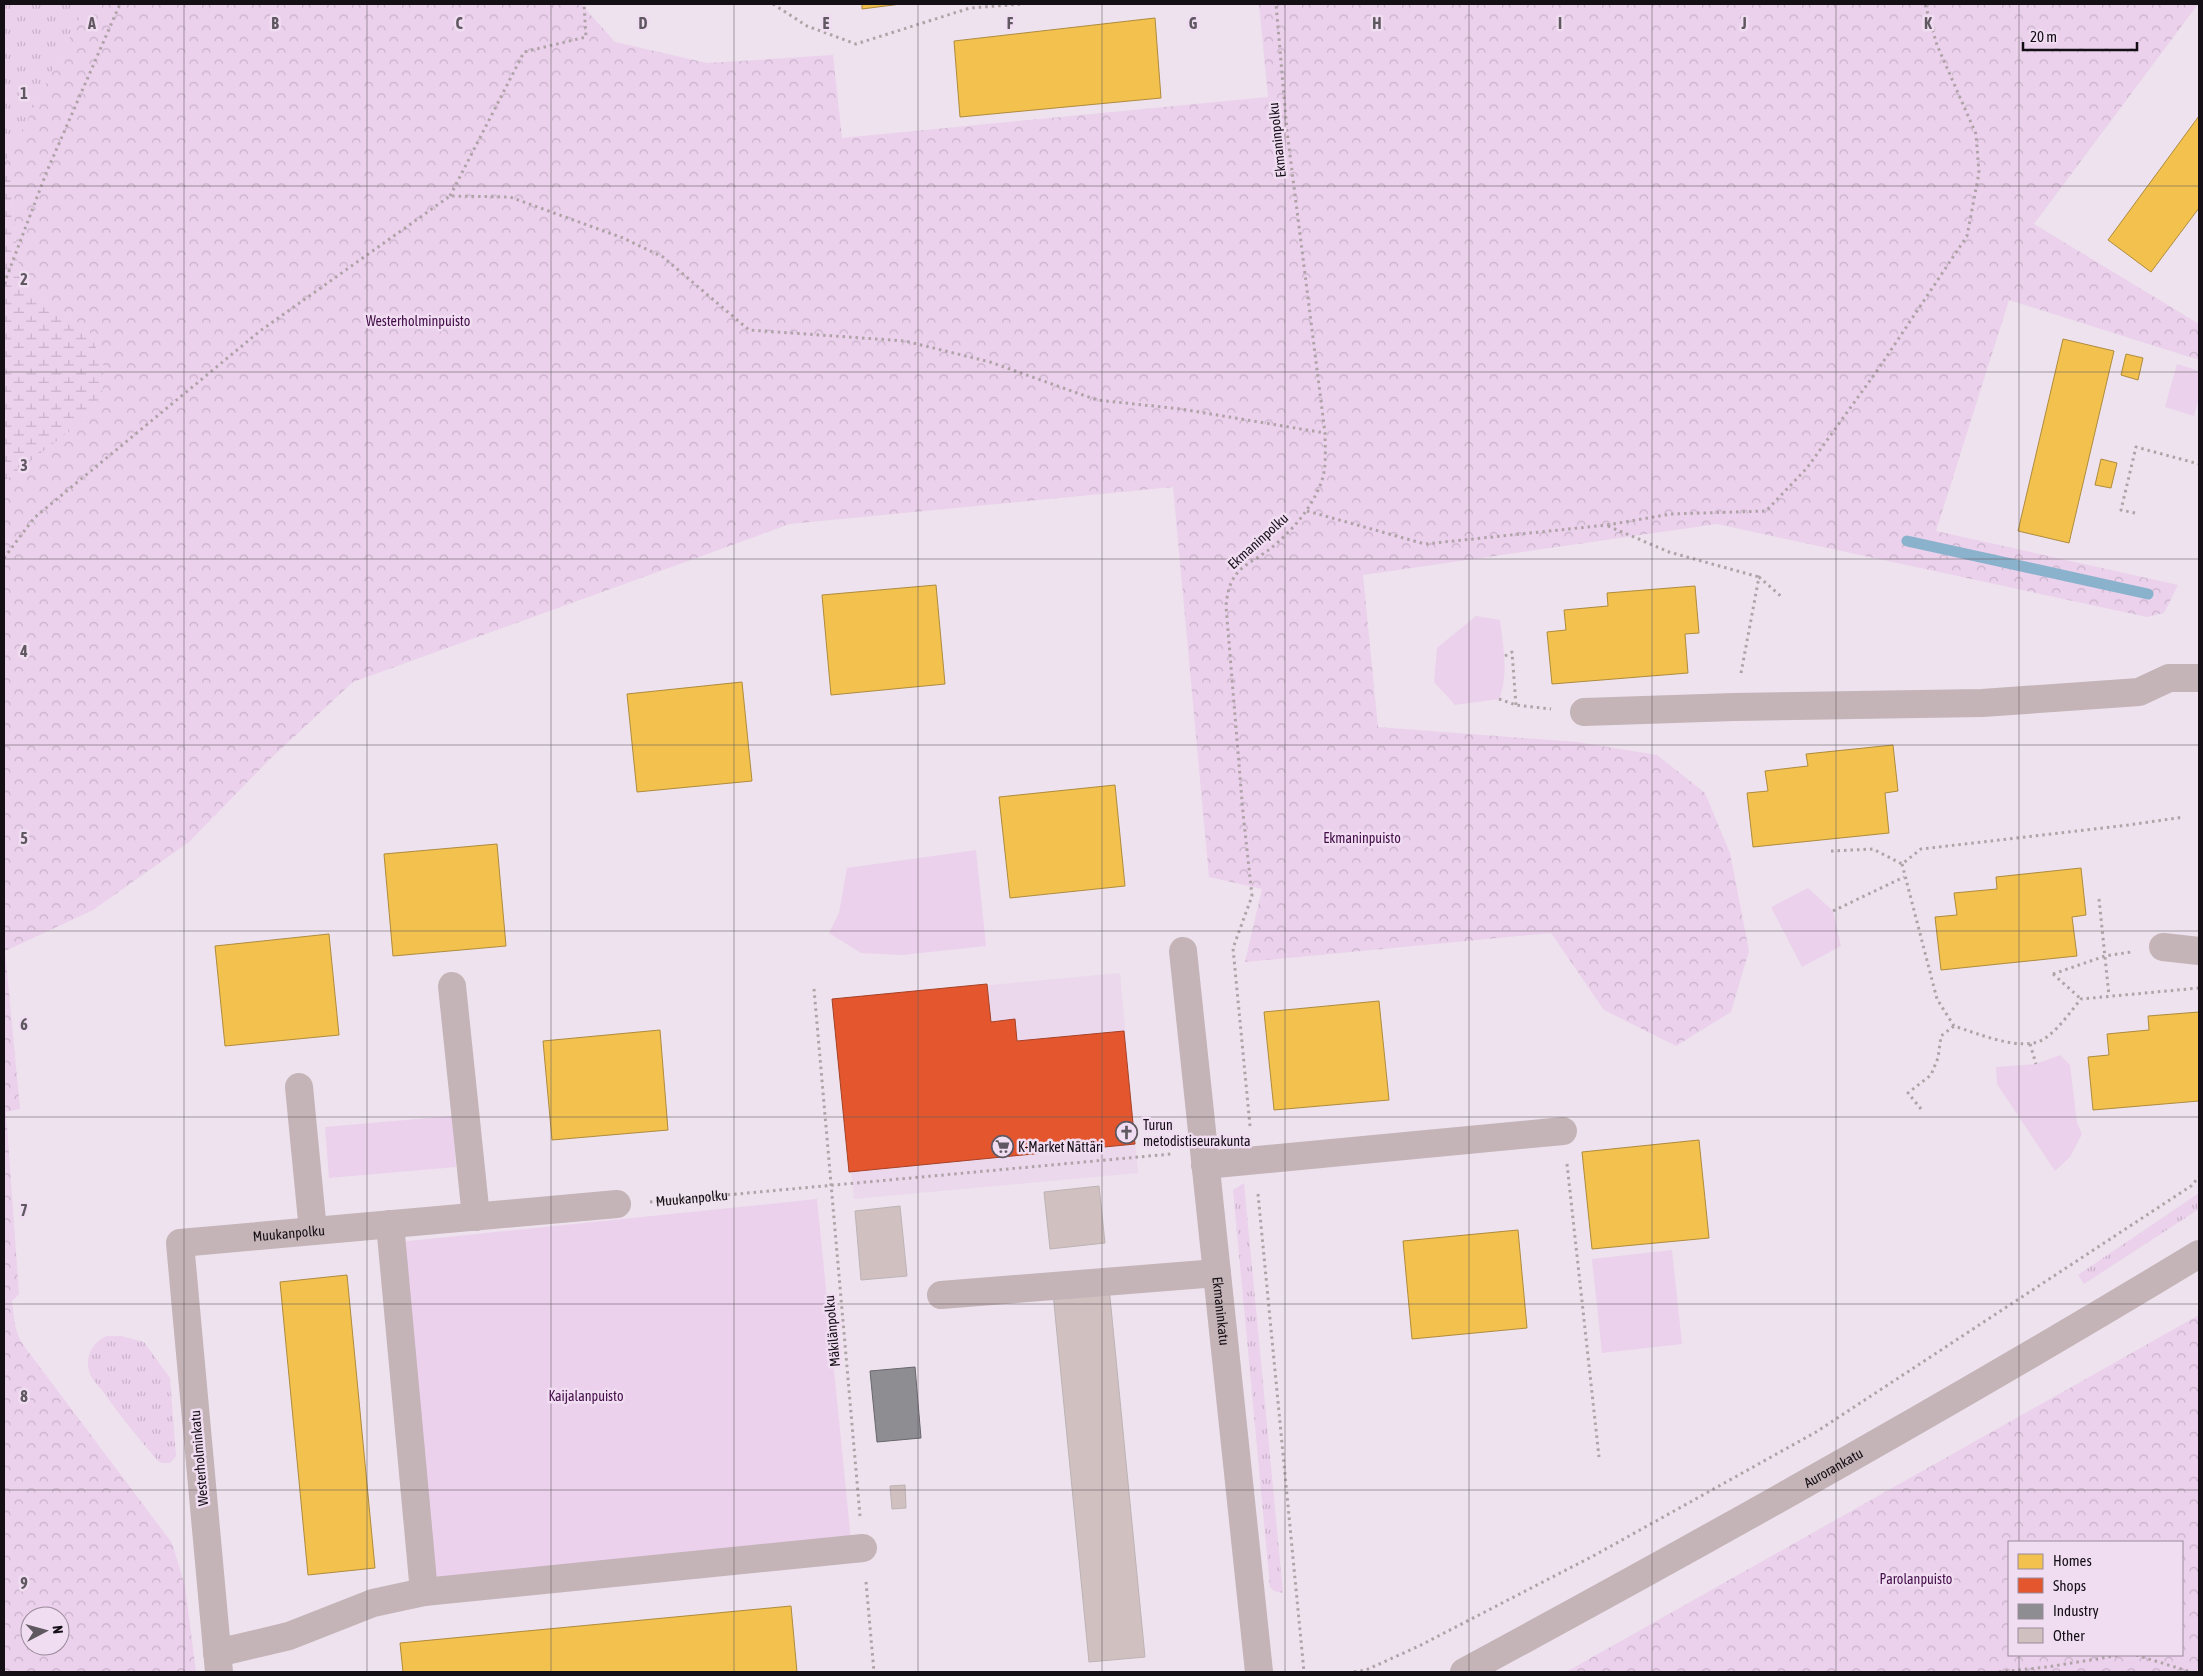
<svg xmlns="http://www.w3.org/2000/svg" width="2203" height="1676" viewBox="0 0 2203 1676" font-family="'Asap Condensed',sans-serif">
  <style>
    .built { fill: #ebd8ec }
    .grass { fill: url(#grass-tufts) }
    .forest { fill: url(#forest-crowns); fill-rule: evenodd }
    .wetland { fill: url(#wetland-marsh) }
    .green { fill: #ebd1ec }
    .homes { fill: #f2c14e; stroke: #af8b3d }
    .shops { fill: #e4572e; stroke: #a64126 }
    .industry { fill: #8d8d92; stroke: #69676c }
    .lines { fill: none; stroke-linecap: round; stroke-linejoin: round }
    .stream { stroke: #8ab2cd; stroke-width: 11 }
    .building { fill: #d1c0c0; stroke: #bdb3b5 }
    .path { stroke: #b0a3a8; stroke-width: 3; stroke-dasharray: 2.5 4; stroke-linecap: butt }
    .minor { stroke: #c4b3b7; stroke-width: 28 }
    .grid { fill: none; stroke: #605861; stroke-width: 1; stroke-opacity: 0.55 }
    .labels { text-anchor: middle; stroke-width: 5; stroke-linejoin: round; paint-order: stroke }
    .street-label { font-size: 14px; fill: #140e15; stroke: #f1ddf2 }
    .park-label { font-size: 14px; fill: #430e48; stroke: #f1ddf2 }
    .poi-label { font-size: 14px; fill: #140e15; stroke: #f1ddf2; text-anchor: start }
    .grid-label { font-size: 16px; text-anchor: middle; font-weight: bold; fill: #605861; stroke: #f1ddf2; stroke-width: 5; stroke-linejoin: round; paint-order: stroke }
  </style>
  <defs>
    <pattern id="grass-tufts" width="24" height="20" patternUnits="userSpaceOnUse" patternTransform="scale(1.25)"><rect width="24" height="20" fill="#ebd1ec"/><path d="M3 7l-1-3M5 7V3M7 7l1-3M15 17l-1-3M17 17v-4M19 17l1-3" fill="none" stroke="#c9b2ca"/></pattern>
    <pattern id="forest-crowns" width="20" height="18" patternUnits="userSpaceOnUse" patternTransform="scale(1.25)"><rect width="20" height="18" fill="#ebd1ec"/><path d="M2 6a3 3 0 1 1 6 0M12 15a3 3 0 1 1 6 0" fill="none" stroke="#c9b2ca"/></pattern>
    <pattern id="wetland-marsh" width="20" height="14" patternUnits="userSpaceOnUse" patternTransform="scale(1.25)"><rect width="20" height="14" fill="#ebd1ec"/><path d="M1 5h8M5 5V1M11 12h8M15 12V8" fill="none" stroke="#c9b2ca"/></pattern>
  </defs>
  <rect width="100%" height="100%" fill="#ede2ed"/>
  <!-- built -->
  <path class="built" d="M1120,973L1138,1173L854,1199L833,1000Z"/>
  <!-- grass -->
  <path class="grass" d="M4,4H87L6,161L4,160Z
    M1244,1183L1283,1593L1274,1591L1270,1587L1233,1190Z
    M2199,1193V1209L2084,1284L2078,1275Z
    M107,1336H121L144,1342L170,1378L176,1456L170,1463H162L158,1461C139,1439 121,1417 104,1393C99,1386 91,1379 89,1371C85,1355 93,1342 107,1336Z"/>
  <!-- forest -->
  <path class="forest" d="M87,4H581L615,42L707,63L833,55L842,138L1268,97L1259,4H2198L2034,224L2199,324V360L2009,300L1936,531L2178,585L2164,613L2147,617L1717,524L1363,575L1378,727L1577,742L1657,755L1705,793L1730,853L1749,951L1731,1012L1676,1046L1604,1010L1551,933L1245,962L1262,889L1209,877L1173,487L790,524L353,682L269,760L189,842L93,910L5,951L20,1109L6,1112L19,1294L12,1301C14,1317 14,1332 24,1346L172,1543L185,1586L196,1672H4V481L79,424L102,395L104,367L89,331L24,285L17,258L10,175L6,161ZM30,1616H60V1646H30Z
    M2199,1315V1672H1566ZM2009,1542H2182V1655H2009Z"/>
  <!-- wetland -->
  <path class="wetland" d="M4,160L6,161L10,174L17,258L24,285L89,331L104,367L102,395L79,424L4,481Z"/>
  <!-- green -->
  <path class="green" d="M2177,364L2199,371V397L2194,416L2165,407Z
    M1476,616L1500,620C1503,646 1509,674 1499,699L1455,705L1434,682L1437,648Z
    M976,850L986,946L902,955L861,953L829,933L839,913L847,868Z
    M1808,888L1833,911L1841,946L1802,967L1771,907Z
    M2060,1055L2070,1065L2077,1123L2082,1134L2070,1157L2055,1171L1997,1084L1996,1067L2036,1064Z
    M452,1116L456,1167L329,1178L325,1127Z
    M817,1199L851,1541L431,1585L399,1242Z
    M1672,1250L1682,1344L1602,1353L1592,1259Z"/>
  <!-- homes -->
  <path class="homes" d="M862,4H901L862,9Z
    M1155,18L1161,98L960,117L954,41Z
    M2199,116V208L2151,272L2108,240Z
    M2063,339L2114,351L2069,543L2018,531Z
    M2126,354L2143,358L2138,380L2121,375Z
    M2101,459L2117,463L2111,488L2095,485Z
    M936,585L945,684L831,695L822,595Z
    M1695,586L1699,633L1685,634L1688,673L1552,684L1547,632L1566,630L1564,610L1608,606L1607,593Z
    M742,682L752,781L637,792L627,694Z
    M1893,745L1898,791L1885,793L1889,833L1753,847L1747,793L1768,791L1765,771L1808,766L1806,754Z
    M1115,785L1125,886L1010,898L999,797Z
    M497,844L506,946L393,956L384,854Z
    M2081,868L2086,915L2072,917L2077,956L1941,970L1935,917L1957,915L1954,893L1997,889L1996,877Z
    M329,934L339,1035L225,1046L215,946Z
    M1379,1001L1389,1100L1274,1110L1264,1012Z
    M2199,1012V1101L2093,1110L2088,1057L2109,1055L2107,1034L2149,1030L2148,1016Z
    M660,1030L668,1130L552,1140L543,1041Z
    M1699,1140L1709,1238L1592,1249L1582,1152Z
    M1518,1230L1527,1328L1412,1339L1403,1241Z
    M347,1275L375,1568L308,1575L280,1282Z
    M791,1606L797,1672H403L400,1643Z"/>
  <!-- shops -->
  <path class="shops" d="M987,984L991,1022L1015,1019L1017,1041L1124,1031L1135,1144L849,1172L832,999Z"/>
  <!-- industry -->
  <path class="industry" d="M915,1367L921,1438L877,1442L870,1371Z"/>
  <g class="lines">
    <!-- stream -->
    <path class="stream" d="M1907,541L2148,594"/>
  </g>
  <!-- building -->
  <path class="building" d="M1099,1186L1105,1243L1050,1249L1044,1192Z
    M900,1206L907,1276L861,1280L855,1211Z
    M1109,1287L1145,1657L1089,1662L1053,1293Z
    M905,1485L906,1508L892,1509L890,1486Z"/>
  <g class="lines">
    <!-- path -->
    <g class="path">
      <path d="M773,4L807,26L856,44L970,8L1022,4"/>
      <path d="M450,196L524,52L586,37L584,4"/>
      <path d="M4,284L47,171L120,4"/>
      <path d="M1307,511L1425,544L1607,525L1671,514L1766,511L1807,468L1879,368L1967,236L1979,173L1976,134L1937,45L1925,4"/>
      <path d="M2135,513L2121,510L2136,447L2199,464"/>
      <path d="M1608,526L1669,552L1759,577"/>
      <path d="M4,558L34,518L260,331L450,196L510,197L623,238L663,257L749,330L905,341L990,362L1097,400L1181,409L1325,433"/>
      <path d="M1505,656L1512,652L1516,705"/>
      <path d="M1741,673L1759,577L1783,598"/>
      <path d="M1499,699L1516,705L1551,709"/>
      <path d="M1831,851L1873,849L1902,864L1921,849L2128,825L2184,817"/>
      <path d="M1902,864L1937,999L1954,1026C1977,1033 2022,1053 2044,1039C2059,1029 2070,1012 2081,999L2199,988"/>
      <path d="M2099,899L2109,996"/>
      <path d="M1833,911L1904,877"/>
      <path d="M2053,974L2105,956L2131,952"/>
      <path d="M2053,974L2081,999"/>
      <path d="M814,989L860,1516"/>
      <path d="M2030,1044L2036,1064"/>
      <path d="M1921,1109L1908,1093L1931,1075L1938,1058L1941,1036L1954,1026"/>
      <path d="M1250,1126L1233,948L1252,896L1243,813L1226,606C1230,564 1248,568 1276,544C1295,527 1312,507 1321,483C1327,468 1325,449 1325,433L1287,131L1276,4"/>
      <path d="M1567,1164L1599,1457"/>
      <path d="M1258,1194L1304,1672"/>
      <path id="s1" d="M650,1202L1171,1154"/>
      <path d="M866,1582L874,1672"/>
      <path d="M2136,1655L2191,1672"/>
      <path d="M1354,1672L1366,1670L1419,1646L1595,1555L1816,1432L2191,1186L2199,1177"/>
      <path d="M1999,1672L2047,1667L2121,1655"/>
    </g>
    <!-- minor -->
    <g class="minor">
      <path d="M1584,712L1734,707L1982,703L2139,692L2169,678H2199"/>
      <path d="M2163,947L2199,951"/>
      <path id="s2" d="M1183,951L1259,1672"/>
      <path d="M452,986L476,1217"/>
      <path d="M299,1087L313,1231"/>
      <path d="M1205,1165L1563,1131"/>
      <path d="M390,1224L424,1592"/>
      <path d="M941,1295L1217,1273"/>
      <path d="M217,1653L289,1636L373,1603L424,1592L863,1548"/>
      <path id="s3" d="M219,1672L180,1243L617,1204"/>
      <path id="s4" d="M1464,1672C1712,1538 1958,1400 2199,1254"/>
    </g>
  </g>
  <!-- grid -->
  <path class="grid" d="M184,4V1672M367,4V1672M551,4V1672M734,4V1672M918,4V1672M1102,4V1672M1285,4V1672M1469,4V1672M1652,4V1672M1836,4V1672M2019,4V1542M4,186H2199M4,372H2199M4,559H2199M4,745H2199M4,931H2199M4,1117H2199M4,1304H2199M4,1490H2199M2019,1655V1672"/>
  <!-- icons -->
  <defs>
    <symbol id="church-ring" viewBox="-11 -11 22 22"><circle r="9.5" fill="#f1ddf2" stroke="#605861" stroke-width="1.5"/><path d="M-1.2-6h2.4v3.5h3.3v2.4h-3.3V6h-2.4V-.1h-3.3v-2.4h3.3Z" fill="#605861"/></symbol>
    <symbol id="supermarket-ring" viewBox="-11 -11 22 22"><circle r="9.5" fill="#f1ddf2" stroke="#605861" stroke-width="1.5"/><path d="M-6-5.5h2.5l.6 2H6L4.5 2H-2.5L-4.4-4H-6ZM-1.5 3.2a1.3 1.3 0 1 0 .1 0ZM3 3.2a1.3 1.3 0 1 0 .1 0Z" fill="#605861"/></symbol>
  </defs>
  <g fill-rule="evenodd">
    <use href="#church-ring" x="1114" y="1120" width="25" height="25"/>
    <use href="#supermarket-ring" x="990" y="1134" width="25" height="25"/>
  </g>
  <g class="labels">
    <!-- street labels -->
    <g class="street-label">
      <text transform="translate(1277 140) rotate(-96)" y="5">Ekmaninpolku</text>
      <text transform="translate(1258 541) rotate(-42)" y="5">Ekmaninpolku</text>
      <text dy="5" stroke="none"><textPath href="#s1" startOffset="42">Muukanpolku</textPath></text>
      <text dy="5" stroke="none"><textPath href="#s3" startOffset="540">Muukanpolku</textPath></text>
      <text dy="5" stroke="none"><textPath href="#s2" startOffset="362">Ekmaninkatu</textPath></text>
      <text transform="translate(832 1331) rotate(-95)" y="5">Mäkilänpolku</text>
      <text transform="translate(199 1458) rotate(-95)" y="5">Westerholminkatu</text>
      <text dy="5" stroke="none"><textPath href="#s4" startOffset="422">Aurorankatu</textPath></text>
    </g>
    <!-- park labels -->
    <g class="park-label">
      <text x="418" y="326">Westerholminpuisto</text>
      <text x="1362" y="843">Ekmaninpuisto</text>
      <text x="586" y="1401">Kaijalanpuisto</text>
      <text x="1916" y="1584">Parolanpuisto</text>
    </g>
    <!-- poi labels -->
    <g class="poi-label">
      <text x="1143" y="1130">Turun<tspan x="1143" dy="16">metodistiseurakunta</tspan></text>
      <text x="1018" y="1152">K-Market Nättäri</text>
    </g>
  </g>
  <g class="grid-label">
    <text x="92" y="29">A</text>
    <text x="275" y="29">B</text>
    <text x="459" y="29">C</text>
    <text x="643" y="29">D</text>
    <text x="826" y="29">E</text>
    <text x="1010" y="29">F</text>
    <text x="1193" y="29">G</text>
    <text x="1377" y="29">H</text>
    <text x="1560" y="29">I</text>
    <text x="1744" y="29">J</text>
    <text x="1928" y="29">K</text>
    <text x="24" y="99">1</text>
    <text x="24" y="285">2</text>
    <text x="24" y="471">3</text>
    <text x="24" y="657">4</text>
    <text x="24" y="844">5</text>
    <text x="24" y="1030">6</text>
    <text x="24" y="1216">7</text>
    <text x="24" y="1402">8</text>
    <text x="24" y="1589">9</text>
  </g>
  <!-- border -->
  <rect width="2203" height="1676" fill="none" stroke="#140e15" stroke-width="10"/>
  <!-- legend -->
  <rect x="2008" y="1541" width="175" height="115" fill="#f1ddf2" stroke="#998a9a"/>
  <rect x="2018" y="1554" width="25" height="15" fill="#f2c14e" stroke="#998a9a"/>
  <text x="2053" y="1566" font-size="15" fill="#140e15">Homes</text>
  <rect x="2018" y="1578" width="25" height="15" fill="#e4572e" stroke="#998a9a"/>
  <text x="2053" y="1591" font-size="15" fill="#140e15">Shops</text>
  <rect x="2018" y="1604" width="25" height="15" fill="#8d8d92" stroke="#998a9a"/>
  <text x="2053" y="1616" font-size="15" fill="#140e15">Industry</text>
  <rect x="2018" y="1628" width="25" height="15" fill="#d1c0c0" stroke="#998a9a"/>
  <text x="2053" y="1641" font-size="15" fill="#140e15">Other</text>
  <!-- north arrow -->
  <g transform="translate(45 1631) rotate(84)"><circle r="24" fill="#f1ddf2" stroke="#998a9a"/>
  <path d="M0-4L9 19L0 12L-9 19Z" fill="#605861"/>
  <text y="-8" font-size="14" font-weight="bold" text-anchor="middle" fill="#140e15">N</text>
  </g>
  <!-- scale -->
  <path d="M2023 42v8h114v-8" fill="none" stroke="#140e15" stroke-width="2.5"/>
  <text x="2030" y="42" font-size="15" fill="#140e15" stroke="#f1ddf2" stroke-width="4" paint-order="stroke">20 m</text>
</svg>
